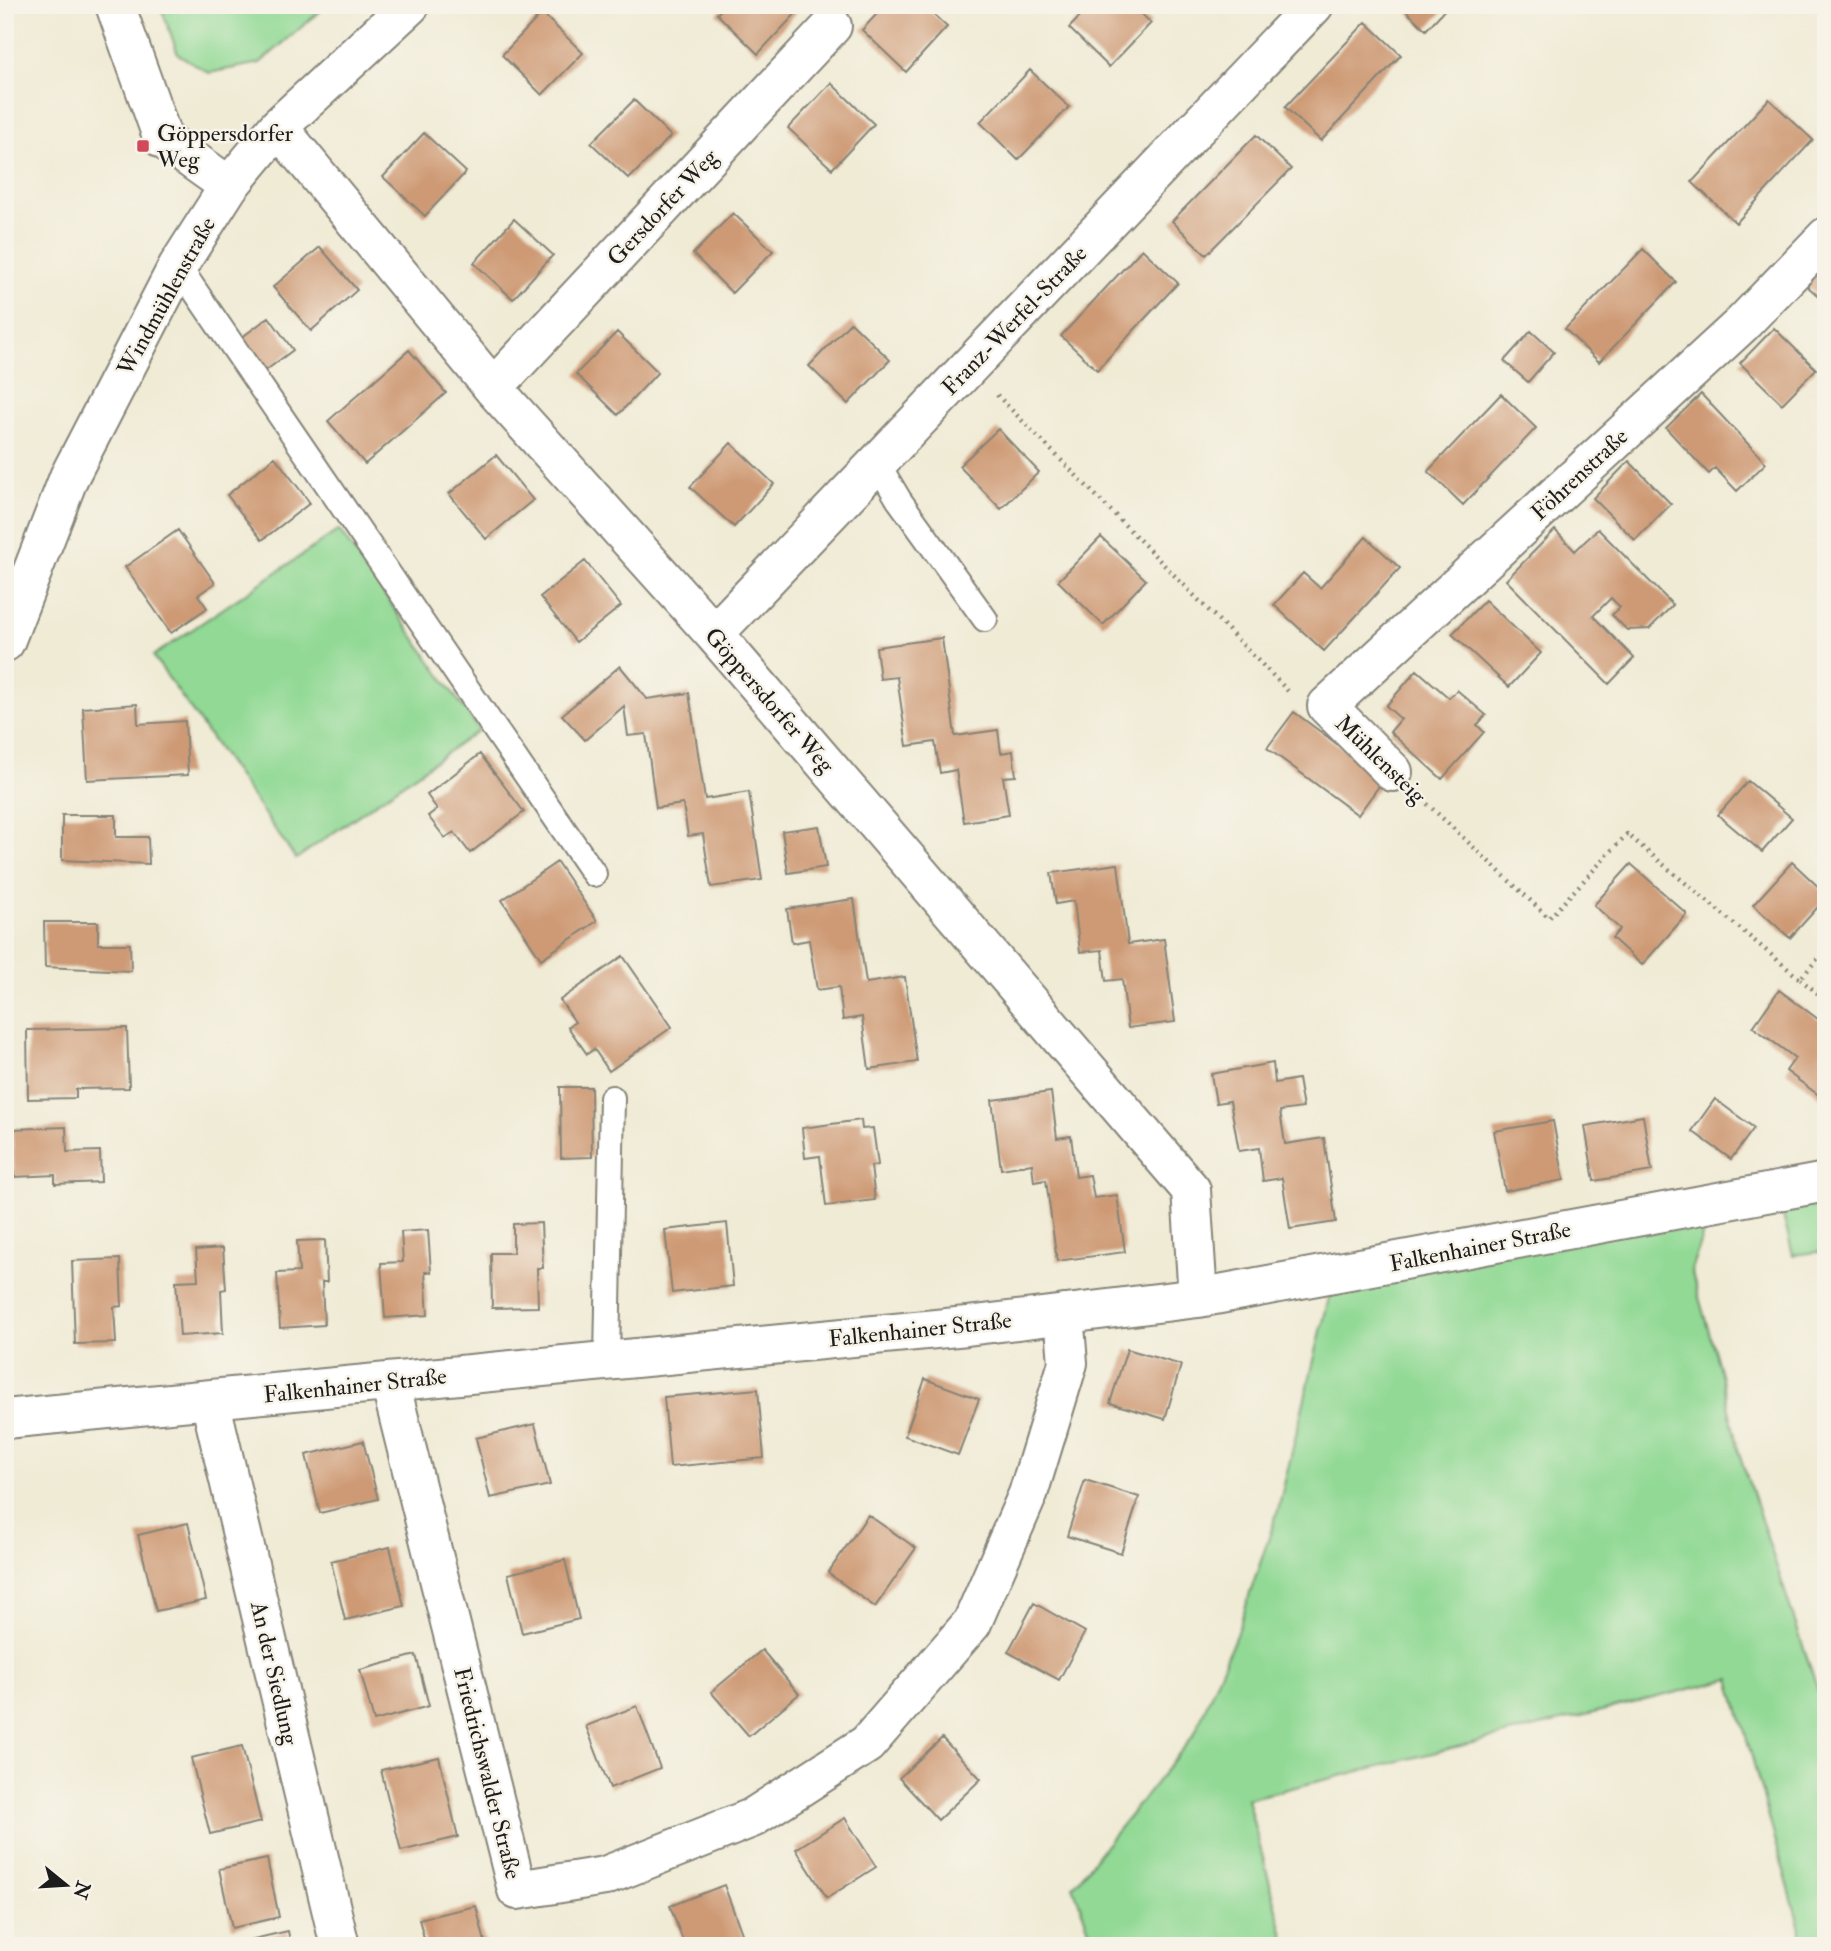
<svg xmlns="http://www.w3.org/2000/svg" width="1831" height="1951" viewBox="0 0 1831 1951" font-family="'IM FELL Double Pica',serif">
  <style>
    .green { fill: #91d994; stroke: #567a58; stroke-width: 2 }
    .building { fill: #ce9a74 }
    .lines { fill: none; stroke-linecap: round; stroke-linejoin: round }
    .service-casing { stroke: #868478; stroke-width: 28 }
    .minor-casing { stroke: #868478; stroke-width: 42 }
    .path { stroke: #868478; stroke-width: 4.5; stroke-dasharray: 2 5; stroke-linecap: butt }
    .service { stroke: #fff; stroke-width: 24 }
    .minor { stroke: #fff; stroke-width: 38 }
    .poi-dot { fill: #d1495b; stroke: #f7f3e8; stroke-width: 2.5 }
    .labels { text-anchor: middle; stroke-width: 5; stroke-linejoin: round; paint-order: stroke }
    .poi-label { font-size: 23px; fill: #1c1c1c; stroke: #f7f3e8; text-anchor: start }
    .street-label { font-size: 23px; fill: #1c1c1c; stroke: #f7f3e8 }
  </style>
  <rect width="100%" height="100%" fill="#f7f3e8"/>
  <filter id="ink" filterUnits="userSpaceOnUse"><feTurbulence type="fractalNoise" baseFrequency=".0143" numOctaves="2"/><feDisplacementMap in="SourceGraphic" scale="14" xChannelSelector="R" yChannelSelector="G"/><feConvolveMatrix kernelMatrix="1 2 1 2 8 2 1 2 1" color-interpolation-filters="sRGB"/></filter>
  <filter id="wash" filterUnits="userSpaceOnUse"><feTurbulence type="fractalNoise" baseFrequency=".00686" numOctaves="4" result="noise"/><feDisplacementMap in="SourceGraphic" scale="28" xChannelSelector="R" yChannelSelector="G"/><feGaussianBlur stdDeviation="1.57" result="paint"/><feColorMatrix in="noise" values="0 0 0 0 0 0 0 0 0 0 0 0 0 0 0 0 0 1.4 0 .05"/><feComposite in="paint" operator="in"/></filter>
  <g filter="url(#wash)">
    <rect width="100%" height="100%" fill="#f0ebd5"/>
    <!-- green -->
    <path class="green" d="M160,5H327L260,63L209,73L178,54Z
      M339,530L479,730L296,859L153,656Z
      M1826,1196V1251L1793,1255L1780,1204Z
      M1710,1212L1691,1270L1720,1370L1739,1453L1826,1715V1946H1805L1730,1679L1247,1799L1287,1946H1095L1073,1886L1194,1735L1236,1635L1278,1510L1332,1285Z"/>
    <g id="blocks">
      <!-- building -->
      <path class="building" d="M725,5H796L800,9L758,54L717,14Z
        M885,5H923L947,27L906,72L862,30Z
        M1091,5H1132L1151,23L1109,67L1069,28Z
        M1400,5H1449L1426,30Z
        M542,13L583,53L542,95L502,55Z
        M1366,22L1401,55L1321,141L1285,107Z
        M1030,70L1069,107L1018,160L980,122Z
        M831,83L874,124L832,169L788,128Z
        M1769,99L1813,140L1736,223L1692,182Z
        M634,100L671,136L629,179L591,143Z
        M424,133L466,172L425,216L383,177Z
        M1256,135L1291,169L1206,255L1172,221Z
        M733,213L773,251L732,293L693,254Z
        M514,219L553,255L513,299L474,263Z
        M320,247L357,290L311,331L273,287Z
        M1142,249L1178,283L1097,370L1061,336Z
        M1643,249L1676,282L1599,362L1565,329Z
        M1826,265V303L1807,286Z
        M269,317L293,350L265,371L241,338Z
        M851,322L890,360L848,404L809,366Z
        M1774,328L1816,369L1782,404L1740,363Z
        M1531,331L1554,352L1528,382L1504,361Z
        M617,332L658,372L618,415L576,374Z
        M409,350L446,393L365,464L328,421Z
        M1501,394L1536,428L1463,505L1428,471Z
        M1701,394L1766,463L1737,491L1715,468L1709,474L1666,428Z
        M998,429L1039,472L1001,509L959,466Z
        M731,443L774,484L734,527L690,487Z
        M496,455L533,500L486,539L449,494Z
        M275,457L310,503L262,540L227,495Z
        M1629,461L1671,504L1635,540L1593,498Z
        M1598,529L1673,605L1649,629L1627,630L1612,615L1620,607L1611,598L1593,616L1634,658L1609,684L1506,580L1555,530L1575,551Z
        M178,530L215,583L198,595L207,608L171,633L125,567Z
        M1101,537L1146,580L1103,625L1058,581Z
        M1366,537L1400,568L1324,651L1274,605L1303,573L1320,588Z
        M585,561L621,606L576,642L540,597Z
        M1485,600L1541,653L1509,687L1452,634Z
        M942,638L955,736L998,730L1001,753L1013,751L1016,776L1003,777L1009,815L964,822L956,770L940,773L935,742L907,746L897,677L880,679L876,647Z
        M620,666L647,699L689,693L705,799L749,792L762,880L711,887L703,834L688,836L683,804L656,808L646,734L628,736L624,706L585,740L562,715Z
        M1417,670L1449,698L1457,690L1486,715L1477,725L1484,732L1442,779L1390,732L1401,719L1386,706Z
        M137,704L138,724L185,721L188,775L87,780L83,708Z
        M1294,712L1384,779L1358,815L1267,748Z
        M480,754L524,812L470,853L454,832L445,838L428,816L437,809L427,795Z
        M1748,781L1792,818L1762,852L1718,815Z
        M62,815H116V837H148L149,864L62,860Z
        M819,826L826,867L788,873L782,831Z
        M557,862L597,921L541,959L502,900Z
        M1792,862L1826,894V898L1790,938L1753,905Z
        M1118,864L1128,944L1164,939L1175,1022L1128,1028L1122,979L1106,981L1102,950L1080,952L1074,901L1056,904L1051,873Z
        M1631,864L1687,914L1642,965L1612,938L1620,929L1594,905Z
        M854,899L866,983L905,977L917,1062L869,1069L862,1017L843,1020L839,987L817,990L809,940L792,943L787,909Z
        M44,922H98V944H130L131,971L45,967Z
        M623,956L672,1027L609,1071L594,1049L587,1054L568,1027L575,1022L560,1000Z
        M1779,990L1826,1025L1824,1099L1786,1071L1795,1058L1753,1027Z
        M127,1028L129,1088L76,1089V1098L28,1099L27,1030Z
        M1273,1063L1275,1083L1298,1079L1303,1108L1280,1111L1285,1144L1324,1138L1336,1222L1290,1229L1282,1178L1263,1181L1259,1148L1239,1151L1230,1101L1216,1103L1211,1074Z
        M560,1087H591L592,1157L561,1158Z
        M1051,1092L1057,1138L1071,1136L1076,1177L1090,1175L1094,1198L1117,1195L1125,1252L1057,1261L1046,1180L1034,1182L1032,1164L1001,1169L992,1100Z
        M1715,1099L1754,1128L1731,1159L1692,1131Z
        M1643,1116L1652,1171L1594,1181L1585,1126Z
        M861,1120L862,1129L873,1128L878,1165L871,1166L875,1200L826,1206L820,1156L805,1158L802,1128Z
        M1553,1121L1564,1180L1505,1191L1494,1131Z
        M66,1127L67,1152L100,1151L101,1182L55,1184V1175L14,1177L12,1129Z
        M541,1223L543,1268H537L538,1307L492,1308L491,1253H513V1224Z
        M727,1223L733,1286L672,1293L665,1230Z
        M428,1230L431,1272H425L428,1315L385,1318L381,1263L403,1262L401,1232Z
        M325,1240L327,1282H322L324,1325L280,1328L277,1273L299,1272L297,1241Z
        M223,1248L226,1289L221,1290L223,1333L180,1336L176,1281L198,1280L196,1250Z
        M120,1259L122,1306L114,1307L116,1343L75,1344L72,1261Z
        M1127,1349L1181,1365L1165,1419L1110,1403Z
        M925,1379L979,1399L958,1455L905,1436Z
        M758,1389L764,1458L670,1467L664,1397Z
        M535,1424L550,1485L490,1498L476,1438Z
        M363,1441L378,1499L320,1513L306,1455Z
        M1085,1480L1139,1497L1121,1553L1067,1536Z
        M868,1515L916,1548L875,1607L828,1573Z
        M188,1523L206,1600L156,1611L138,1535Z
        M390,1547L404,1606L345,1620L331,1561Z
        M565,1560L579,1619L522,1633L508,1574Z
        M1034,1603L1085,1632L1059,1680L1008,1652Z
        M762,1650L799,1694L749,1736L711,1692Z
        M416,1655L429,1706L374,1721L360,1670Z
        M637,1706L660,1768L610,1788L586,1726Z
        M942,1738L981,1779L938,1820L899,1778Z
        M242,1746L261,1822L210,1834L191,1758Z
        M439,1757L458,1837L401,1851L381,1770Z
        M845,1818L876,1867L827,1898L796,1849Z
        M267,1859L279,1917L232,1928L219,1869Z
        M724,1885L744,1939L726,1946H685L670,1906Z
        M476,1906L486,1946H426L419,1919Z
        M288,1931L291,1946H236V1943Z"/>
    </g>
  </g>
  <g filter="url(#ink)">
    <use href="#blocks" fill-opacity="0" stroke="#868478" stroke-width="2"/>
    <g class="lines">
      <defs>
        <path id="service" d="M178,266L594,874
          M877,463L899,500L985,619
          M607,1359L612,1098"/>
        <path id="minor" d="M115,5L163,139L229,186
          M278,127L493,388L714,634L1191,1190L1198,1298
          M493,388L832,26
          M714,634L1314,5
          M5,642L69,477L178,266L229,186L278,127L410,5
          M1393,772L1327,706L1742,324L1826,237
          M390,1382L517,1890L605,1876L752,1818L867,1744L972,1623L1028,1494L1068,1363L1064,1314
          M210,1400L340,1946
          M5,1419L967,1326L1198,1298L1826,1182"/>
      </defs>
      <!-- service casing -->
      <use href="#service" class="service-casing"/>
      <!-- minor casing -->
      <use href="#minor" class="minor-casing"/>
      <!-- path -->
      <path class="path" d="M997,395L1290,693
        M1422,799L1549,918L1627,834L1800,979L1826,949
        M1800,979L1826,1000"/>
      <!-- service -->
      <use href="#service" class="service"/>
      <!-- minor -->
      <use href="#minor" class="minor"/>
    </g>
  </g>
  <!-- markers -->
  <rect class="poi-dot" x="136" y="139" width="14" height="14" rx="3.5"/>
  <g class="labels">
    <!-- poi labels -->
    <g class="poi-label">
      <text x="157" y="141">Göppersdorfer<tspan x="157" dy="26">Weg</tspan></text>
    </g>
    <!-- street labels -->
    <g class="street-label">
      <text transform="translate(662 207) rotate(-47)" y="8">Gersdorfer Weg</text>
      <text transform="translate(166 296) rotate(-61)" y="8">Windmühlenstraße</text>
      <text transform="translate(1014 320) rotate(-46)" y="8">Franz-Werfel-Straße</text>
      <text transform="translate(1579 474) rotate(-43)" y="8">Föhrenstraße</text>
      <text transform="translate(770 700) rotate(49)" y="8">Göppersdorfer Weg</text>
      <text transform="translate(1381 759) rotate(44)" y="8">Mühlensteig</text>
      <text transform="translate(1480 1246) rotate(-11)" y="8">Falkenhainer Straße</text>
      <text transform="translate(920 1329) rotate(-6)" y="8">Falkenhainer Straße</text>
      <text transform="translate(355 1385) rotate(-6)" y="8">Falkenhainer Straße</text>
      <text transform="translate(275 1673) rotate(77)" y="8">An der Siedlung</text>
      <text transform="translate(488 1773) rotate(76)" y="8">Friedrichswalder Straße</text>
    </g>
  </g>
  <!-- margin -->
  <rect width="1831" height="1951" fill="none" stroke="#f7f3e8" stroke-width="28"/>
  <!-- north arrow -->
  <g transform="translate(66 1885) rotate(108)" stroke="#f7f3e8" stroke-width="5" paint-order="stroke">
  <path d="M0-5L12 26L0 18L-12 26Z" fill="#1c1c1c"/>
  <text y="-10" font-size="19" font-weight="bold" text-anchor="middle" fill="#1c1c1c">N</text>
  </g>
</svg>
